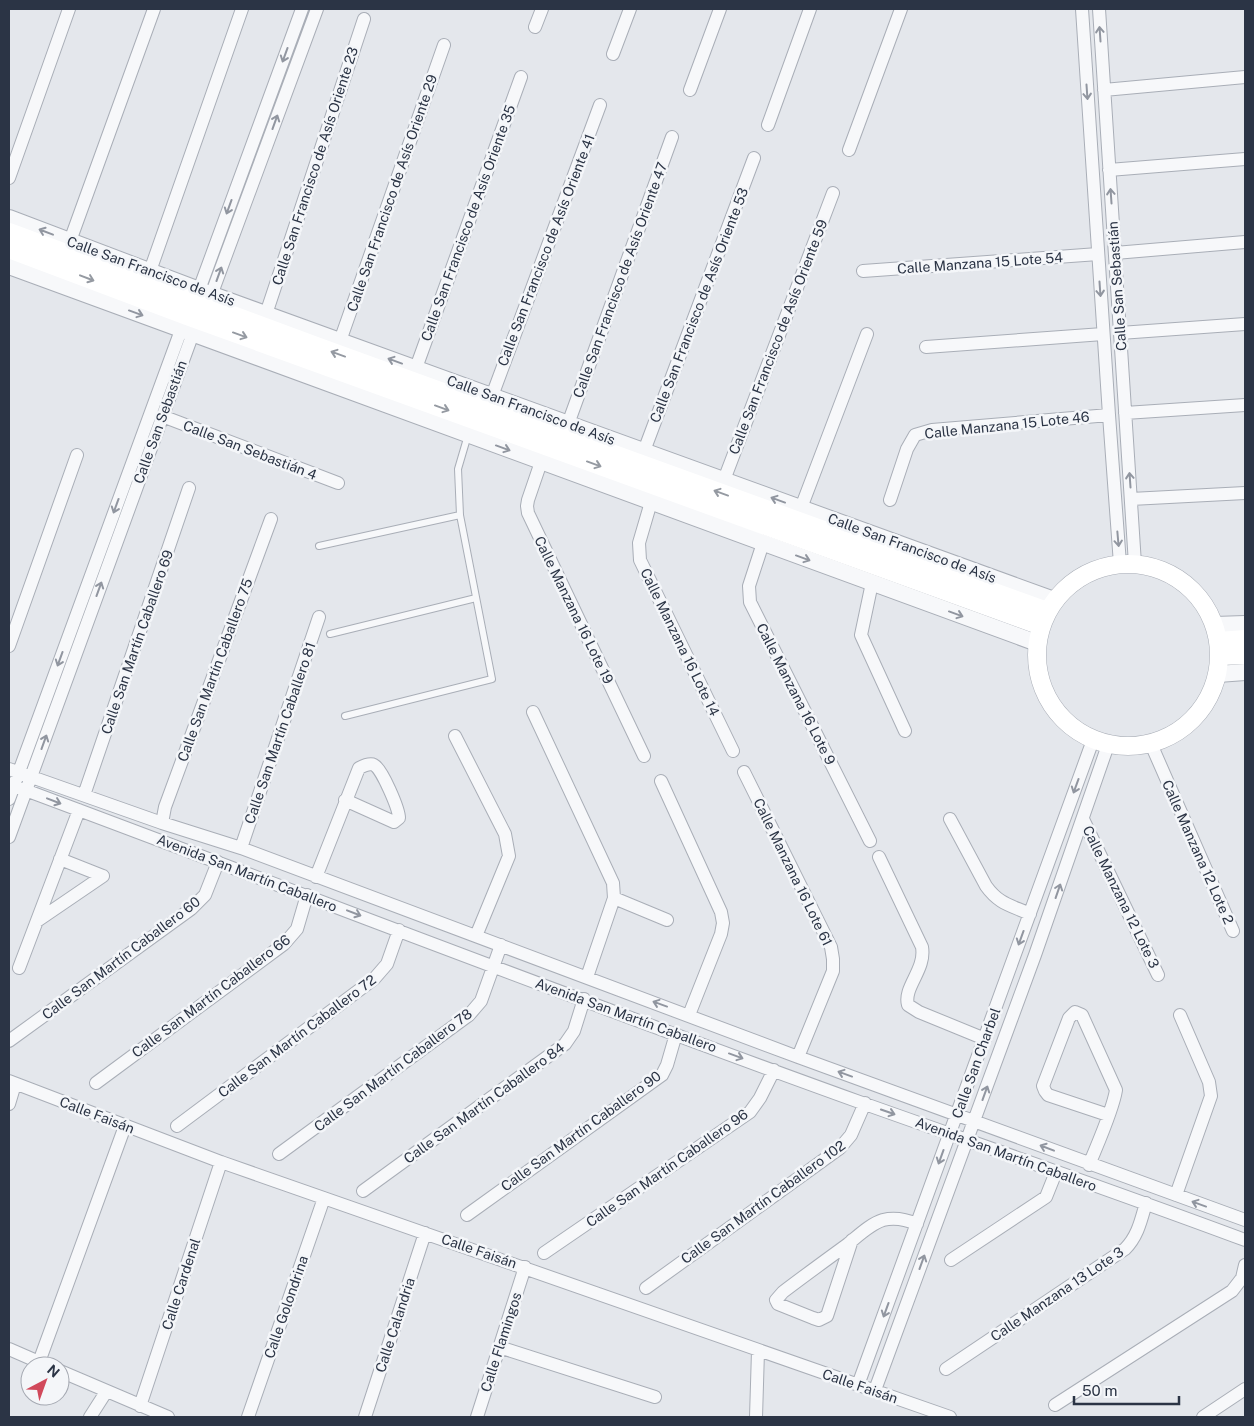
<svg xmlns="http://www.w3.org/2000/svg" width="1254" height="1426" viewBox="0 0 1254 1426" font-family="'Public Sans',sans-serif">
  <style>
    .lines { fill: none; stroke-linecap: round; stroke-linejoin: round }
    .service-casing { stroke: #a9aeb7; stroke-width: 8 }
    .minor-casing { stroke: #a9aeb7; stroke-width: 14 }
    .tertiary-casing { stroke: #a9aeb7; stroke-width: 18 }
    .secondary-casing { stroke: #a9aeb7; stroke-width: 19 }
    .service { stroke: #f7f8fa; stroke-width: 6 }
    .minor { stroke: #f7f8fa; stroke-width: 12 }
    .tertiary { stroke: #f7f8fa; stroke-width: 16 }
    .secondary { stroke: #fff; stroke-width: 18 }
    .oneway { stroke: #9196a0 }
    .oneway2 { stroke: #959aa2 }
    .labels { text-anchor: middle; stroke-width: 5; stroke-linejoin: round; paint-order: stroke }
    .street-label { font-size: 14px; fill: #2b3445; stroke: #f4f6f9 }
  </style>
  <rect width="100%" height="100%" fill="#e4e7ec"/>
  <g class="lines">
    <defs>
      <path id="service" d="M319,546L460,515
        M330,634L476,598
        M345,716L492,679L460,515L458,469L468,435"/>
      <path id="minor" d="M1082,9L1109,415L1120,564
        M1099,9L1135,564
        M535,27L542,9
        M613,54L630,9
        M690,90L720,9
        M1104,90L1245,77
        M768,125L810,9
        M849,150L901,9
        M1109,170L1245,159
        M9,178L69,9
        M70,241L154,9
        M1115,253L1245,242
        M150,271L242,9
        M863,271L1098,254
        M196,298L302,9
        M209,301L317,9
        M266,314L364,19
        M1120,333L1245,324
        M340,341L444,45
        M926,347L1103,334
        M416,368L521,77
        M492,396L600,105
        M1125,413L1245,405
        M162,416L338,483
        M568,424L672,137
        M644,451L754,158
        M541,462L528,500L527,506L528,513L644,756
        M724,480L833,193
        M1131,499L1245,493
        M890,500L907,449L915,435L932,430L1109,415
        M651,502L639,543L640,560L733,751
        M801,508L867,334
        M763,543L749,586L750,602L870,841
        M872,583L861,635L905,731
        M9,646L77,455
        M533,712L613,883L614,898L587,977
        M455,736L505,834L509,856L476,936
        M1151,744L1233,931
        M9,769L162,823L241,848L798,1057L1245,1220
        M744,772L831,947L833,959V971L798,1057
        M661,781L721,912L723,923L721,934L689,1015
        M9,784C294,890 578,1001 865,1104C992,1149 1119,1193 1245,1240
        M84,795L189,488
        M9,799L184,322
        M950,819L986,886C999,904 1010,905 1030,914
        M1083,819L1158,975
        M162,823L165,807L271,519
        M9,837L196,325
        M241,848L319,617
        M879,857L922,947C926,970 903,987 908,1005L919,1012L985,1039
        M60,859L103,876
        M316,877L359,768C363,766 370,763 374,765C382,769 399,809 399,818L394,822L345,800
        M614,898L667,920
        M37,921L103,876
        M19,968L79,810
        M9,1041L191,909L205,895L218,862
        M9,1081L221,1162L950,1417
        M96,1083L284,944L297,929L307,895
        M9,1104L15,1084
        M177,1126L374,979L387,964L399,930
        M279,1154L469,1015L481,1001L501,945
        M1089,1165C1097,1145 1113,1110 1116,1090L1082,1015L1075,1012L1069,1018L1043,1086L1045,1091L1048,1095L1108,1115
        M363,1191L565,1044L574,1031L584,999
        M1176,1195L1211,1096L1209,1082L1180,1015
        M467,1215L662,1075L667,1065L676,1034
        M852,1240L827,1316L819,1320L813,1318L778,1304L776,1300L783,1292C804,1276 826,1260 848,1244C858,1236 870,1224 883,1220C895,1217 905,1219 917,1224
        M544,1253L750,1112L760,1098L774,1070
        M951,1260L1046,1197L1056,1172
        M646,1288L840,1148L851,1135L865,1103
        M499,1347L655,1397
        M9,1349L48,1366
        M39,1362L125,1126
        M946,1369L1125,1249C1138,1236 1141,1220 1146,1203
        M60,1371L168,1417
        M858,1385L1093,740
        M875,1390L1035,955L1108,745
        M1055,1405L1232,1291L1242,1278L1245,1265
        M140,1406L221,1162
        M90,1417L106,1392
        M248,1417L324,1198
        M365,1417L425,1233
        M477,1417L525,1267
        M756,1417L758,1351
        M1203,1417L1245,1389"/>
      <path id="tertiary" d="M9,218L199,290L1054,600
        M9,266L1037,643
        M1215,625L1245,624
        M1218,674L1245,672"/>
      <path id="secondary" d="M9,232L319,347L1047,611
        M9,249L187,316L1041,626
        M1037 655a91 91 0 1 1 182 0a91 91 0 1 1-182 0Z
        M1219,641L1245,639
        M1220,656L1245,655"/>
    </defs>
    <!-- service casing -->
    <use href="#service" class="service-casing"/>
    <!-- minor casing -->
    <use href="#minor" class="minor-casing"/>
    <!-- tertiary casing -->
    <use href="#tertiary" class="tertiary-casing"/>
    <!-- secondary casing -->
    <use href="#secondary" class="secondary-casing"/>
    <!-- service -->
    <use href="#service" class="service"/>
    <!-- minor -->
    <use href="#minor" class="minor"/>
    <!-- tertiary -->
    <use href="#tertiary" class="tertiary"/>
    <!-- secondary -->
    <use href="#secondary" class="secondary"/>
  </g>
  <!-- one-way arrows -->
  <defs><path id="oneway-shaft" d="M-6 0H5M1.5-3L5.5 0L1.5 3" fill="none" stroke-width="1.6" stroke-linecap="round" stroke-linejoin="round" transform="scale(1.25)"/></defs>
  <g class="oneway">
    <use href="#oneway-shaft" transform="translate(1100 34) rotate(-94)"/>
    <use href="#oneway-shaft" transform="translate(285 55) rotate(110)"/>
    <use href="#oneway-shaft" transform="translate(1087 92) rotate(86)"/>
    <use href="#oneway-shaft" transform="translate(275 122) rotate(-70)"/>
    <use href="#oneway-shaft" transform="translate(1111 196) rotate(-94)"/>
    <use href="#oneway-shaft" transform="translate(229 207) rotate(110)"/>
    <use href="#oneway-shaft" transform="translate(46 232) rotate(-159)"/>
    <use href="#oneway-shaft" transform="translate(219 274) rotate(-70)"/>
    <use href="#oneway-shaft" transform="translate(1100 289) rotate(86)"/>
    <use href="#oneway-shaft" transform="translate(136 313) rotate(20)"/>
    <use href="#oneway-shaft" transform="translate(395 361) rotate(-160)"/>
    <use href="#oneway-shaft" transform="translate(503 448) rotate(20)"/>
    <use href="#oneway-shaft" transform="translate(1130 480) rotate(-94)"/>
    <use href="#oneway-shaft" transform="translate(778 500) rotate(-160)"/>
    <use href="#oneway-shaft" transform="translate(116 506) rotate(110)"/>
    <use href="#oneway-shaft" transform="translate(1118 539) rotate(85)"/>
    <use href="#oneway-shaft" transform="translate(803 558) rotate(20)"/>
    <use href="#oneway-shaft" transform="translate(99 589) rotate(-70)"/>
    <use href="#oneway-shaft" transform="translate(956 614) rotate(20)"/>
    <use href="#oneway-shaft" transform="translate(60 659) rotate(110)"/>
    <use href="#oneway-shaft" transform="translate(44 742) rotate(-70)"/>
    <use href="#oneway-shaft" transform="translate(1076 786) rotate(110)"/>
    <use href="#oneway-shaft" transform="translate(54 801) rotate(21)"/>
    <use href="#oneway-shaft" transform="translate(1058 891) rotate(-71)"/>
    <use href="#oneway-shaft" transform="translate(354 913) rotate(21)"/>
    <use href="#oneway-shaft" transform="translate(1021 938) rotate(110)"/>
    <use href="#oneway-shaft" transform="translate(660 1004) rotate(-160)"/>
    <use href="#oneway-shaft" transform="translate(736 1056) rotate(20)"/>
    <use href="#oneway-shaft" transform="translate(845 1074) rotate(-160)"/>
    <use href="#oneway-shaft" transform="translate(985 1093) rotate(-70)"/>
    <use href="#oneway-shaft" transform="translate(888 1112) rotate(19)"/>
    <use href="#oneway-shaft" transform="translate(1047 1148) rotate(-159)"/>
    <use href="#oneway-shaft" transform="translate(941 1157) rotate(110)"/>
    <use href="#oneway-shaft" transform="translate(1199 1204) rotate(-160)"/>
    <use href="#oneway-shaft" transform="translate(922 1262) rotate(-70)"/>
    <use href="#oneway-shaft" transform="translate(886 1310) rotate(110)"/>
  </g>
  <g class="oneway2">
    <use href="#oneway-shaft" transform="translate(87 278) rotate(21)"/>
    <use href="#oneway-shaft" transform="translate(240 335) rotate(20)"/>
    <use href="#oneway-shaft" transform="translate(338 354) rotate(-160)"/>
    <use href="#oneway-shaft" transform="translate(442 408) rotate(20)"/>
    <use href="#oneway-shaft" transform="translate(594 464) rotate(20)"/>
    <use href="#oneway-shaft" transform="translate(721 493) rotate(-160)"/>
  </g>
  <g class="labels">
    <!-- street labels -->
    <g class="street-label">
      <text transform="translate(315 166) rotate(-72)" y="5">Calle San Francisco de Asís Oriente 23</text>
      <text transform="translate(392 193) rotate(-71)" y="5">Calle San Francisco de Asís Oriente 29</text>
      <text transform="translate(468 223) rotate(-70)" y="5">Calle San Francisco de Asís Oriente 35</text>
      <text transform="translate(546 250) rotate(-69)" y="5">Calle San Francisco de Asís Oriente 41</text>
      <text transform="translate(980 263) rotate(-4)" y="5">Calle Manzana 15 Lote 54</text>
      <text transform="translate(151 271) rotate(20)" y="5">Calle San Francisco de Asís</text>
      <text transform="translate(620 280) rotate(-70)" y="5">Calle San Francisco de Asís Oriente 47</text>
      <text transform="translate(1117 286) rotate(-94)" y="5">Calle San Sebastián</text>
      <text transform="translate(699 305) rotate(-69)" y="5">Calle San Francisco de Asís Oriente 53</text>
      <text transform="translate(778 337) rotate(-69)" y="5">Calle San Francisco de Asís Oriente 59</text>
      <text transform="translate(531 410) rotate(20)" y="5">Calle San Francisco de Asís</text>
      <text transform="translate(160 422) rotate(-70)" y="5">Calle San Sebastián</text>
      <text transform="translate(1007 425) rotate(-6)" y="5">Calle Manzana 15 Lote 46</text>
      <text transform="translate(250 450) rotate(21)" y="5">Calle San Sebastián 4</text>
      <text transform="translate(912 548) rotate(20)" y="5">Calle San Francisco de Asís</text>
      <text transform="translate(574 610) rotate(64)" y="5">Calle Manzana 16 Lote 19</text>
      <text transform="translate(137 642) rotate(-71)" y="5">Calle San Martín Caballero 69</text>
      <text transform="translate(680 642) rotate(64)" y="5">Calle Manzana 16 Lote 14</text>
      <text transform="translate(215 670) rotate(-70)" y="5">Calle San Martín Caballero 75</text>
      <text transform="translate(796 694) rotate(63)" y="5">Calle Manzana 16 Lote 9</text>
      <text transform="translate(280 733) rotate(-71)" y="5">Calle San Martín Caballero 81</text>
      <text transform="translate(1198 852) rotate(66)" y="5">Calle Manzana 12 Lote 2</text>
      <text transform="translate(793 872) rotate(64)" y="5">Calle Manzana 16 Lote 61</text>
      <text transform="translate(247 873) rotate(21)" y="5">Avenida San Martín Caballero</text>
      <text transform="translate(1121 897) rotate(64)" y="5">Calle Manzana 12 Lote 3</text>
      <text transform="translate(121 958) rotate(-37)" y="5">Calle San Martín Caballero 60</text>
      <text transform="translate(211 996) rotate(-37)" y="5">Calle San Martín Caballero 66</text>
      <text transform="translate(626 1015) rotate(20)" y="5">Avenida San Martín Caballero</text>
      <text transform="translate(297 1036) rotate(-37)" y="5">Calle San Martín Caballero 72</text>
      <text transform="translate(976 1063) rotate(-70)" y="5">Calle San Charbel</text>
      <text transform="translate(393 1070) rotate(-37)" y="5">Calle San Martín Caballero 78</text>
      <text transform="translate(484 1103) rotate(-36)" y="5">Calle San Martín Caballero 84</text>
      <text transform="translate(97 1115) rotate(21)" y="5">Calle Faisán</text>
      <text transform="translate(581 1131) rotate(-36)" y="5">Calle San Martín Caballero 90</text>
      <text transform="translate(1006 1154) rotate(20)" y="5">Avenida San Martín Caballero</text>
      <text transform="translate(667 1168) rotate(-35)" y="5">Calle San Martín Caballero 96</text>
      <text transform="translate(763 1202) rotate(-36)" y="5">Calle San Martín Caballero 102</text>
      <text transform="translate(479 1251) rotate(19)" y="5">Calle Faisán</text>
      <text transform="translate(181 1284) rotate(-72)" y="5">Calle Cardenal</text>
      <text transform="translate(1057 1294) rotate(-34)" y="5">Calle Manzana 13 Lote 3</text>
      <text transform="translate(286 1307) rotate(-71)" y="5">Calle Golondrina</text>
      <text transform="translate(395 1325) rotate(-72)" y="5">Calle Calandria</text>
      <text transform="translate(501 1342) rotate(-72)" y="5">Calle Flamingos</text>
      <text transform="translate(860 1386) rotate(19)" y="5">Calle Faisán</text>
    </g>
  </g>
  <!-- border -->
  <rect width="1254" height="1426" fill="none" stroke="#2b3445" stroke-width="20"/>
  <!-- north arrow -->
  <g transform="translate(45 1381) rotate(41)"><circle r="24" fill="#f4f6f9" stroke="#a4a8b1"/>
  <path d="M0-4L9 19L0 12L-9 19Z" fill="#d1495b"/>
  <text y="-8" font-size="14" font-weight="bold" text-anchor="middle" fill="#2b3445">N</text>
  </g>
  <!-- scale -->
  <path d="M1074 1396v8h105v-8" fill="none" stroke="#2b3445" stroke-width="2.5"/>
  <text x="1082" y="1396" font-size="15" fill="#2b3445" stroke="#f4f6f9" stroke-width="4" paint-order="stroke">50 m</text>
</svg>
